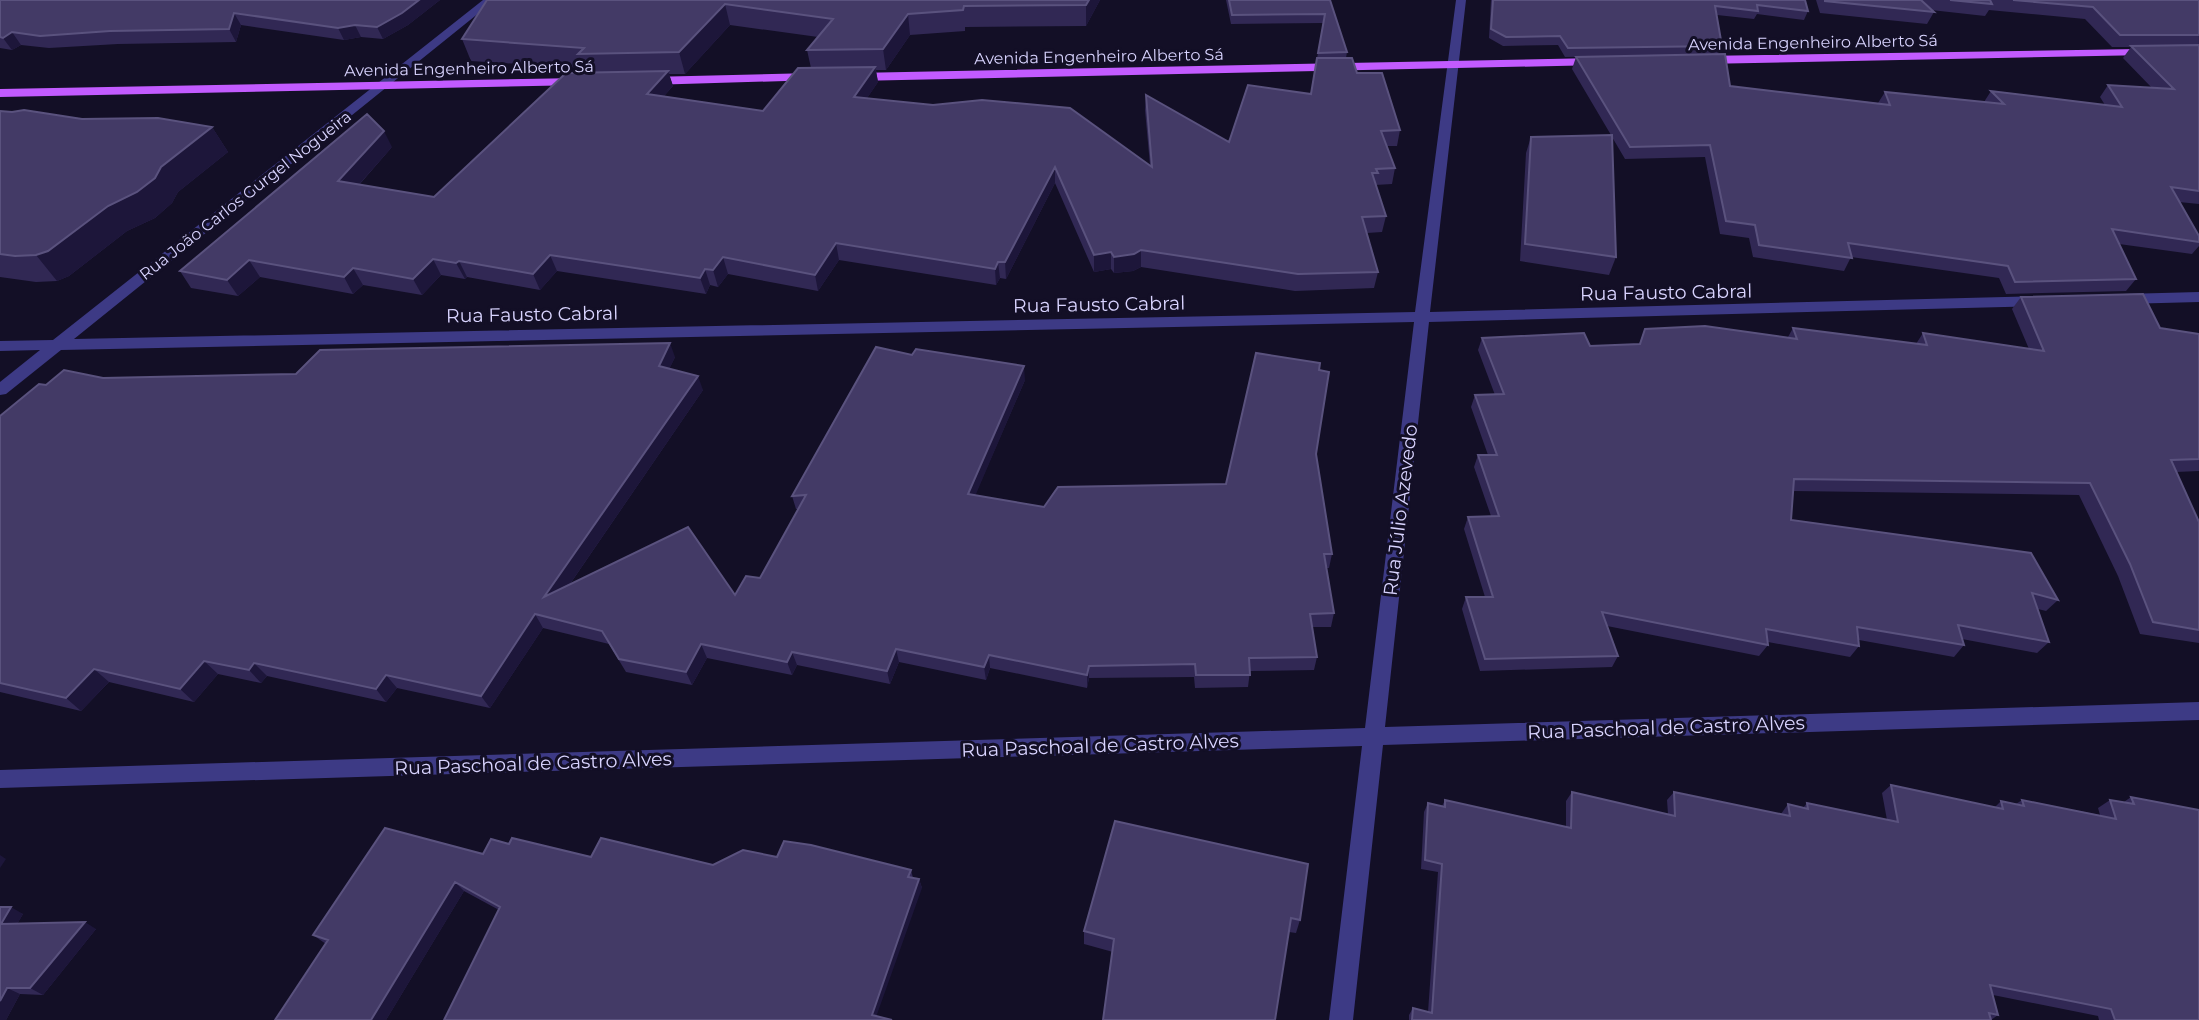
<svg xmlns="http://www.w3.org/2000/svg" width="2199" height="1020" viewBox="0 0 2199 1020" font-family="Montserrat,sans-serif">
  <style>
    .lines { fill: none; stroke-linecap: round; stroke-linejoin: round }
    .minor { fill: #3d3a85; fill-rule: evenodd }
    .major { fill: #c25bff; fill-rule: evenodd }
    .wall { fill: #312854; fill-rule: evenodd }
    .shaded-wall { fill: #1d163a }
    .building { fill: #433a66; stroke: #5a527e; stroke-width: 2 }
    .labels { text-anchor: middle; stroke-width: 6; stroke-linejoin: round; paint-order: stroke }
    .far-street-label { font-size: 16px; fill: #d9d4ff; stroke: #130f26 }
    .street-label { font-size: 19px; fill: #d9d4ff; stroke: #130f26 }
  </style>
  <rect width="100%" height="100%" fill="#130f26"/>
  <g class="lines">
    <!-- minor -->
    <path class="minor" d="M483,0H495L74,339L1415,312L1456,0H1466L1430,312L2040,296L2047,301L2040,306L1429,322L1385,727L2199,702V720L1383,745L1353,1020H1329L1362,746L0,788V770L1365,728L1414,322L61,350L6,394L0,395V382L40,350L0,351V341L53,340Z
      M2199,292V302L2124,304L2117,299L2124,294Z"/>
    <!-- major -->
    <path class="major" d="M2199,48V54L1702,64L1696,60L1702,56Z
      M1597,58L1601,59V65L855,81L849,77L855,73Z
      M813,73L819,77L817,80L649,85L643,81L649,77Z
      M579,78L583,79V85L0,97V89Z"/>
  </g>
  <!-- wall -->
  <path class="wall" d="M0,0H440L408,25L383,39L361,37L344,40L241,25L236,42L118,44L49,48L21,45L12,50L0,48Z
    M487,0H1100L1086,26L965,27V31L910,35L886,70H876L878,82L867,98L1150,165L1145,110L1146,95L1229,142L1311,94L1323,23L1231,24L1226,0H1330L1347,52L1346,58L1400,130L1397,146H1387L1395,168L1392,184L1375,185L1386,216L1382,232L1367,233L1378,272L1374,288L1295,291L1141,267L1133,271L1114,273L1111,269L1094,272L1055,183L1006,279L1000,278L996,285L839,260L818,291L728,274L718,287L710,285L706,294L557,271L540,290L467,277L465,279L441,275L422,295L363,285L353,294L260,277L238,296L191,288L180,271L392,147L359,185L434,197L584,72L583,68L471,61L462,39ZM730,25L818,37L807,50L811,68L763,111L664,96L673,86L669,74H685Z
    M1491,0H1805L1808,11L1804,20L1757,14L1754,19L1717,15L1722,46L1718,54L1730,86L1878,103L1885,92L1984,102L1991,91L2105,105L2100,97L2108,85L2152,88L2123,58L2131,47H2112L2085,19L1989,10L1985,16L1931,10L1934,12L1927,24L1820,13L1816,0H2199V204L2179,202L2199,236V246L2192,254L2119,244L2136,279L2126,291L2006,294L1999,278L1851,257L1844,271L1753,257L1749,238L1720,234L1705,157L1625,159L1612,137L1616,257L1609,275L1520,261L1526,153L1531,137L1611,135L1572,69L1576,57L1682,55L1565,57L1558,45L1503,46L1489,38Z
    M0,111L82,119L212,127L228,152L178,192L172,203L155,218L127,231L69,276L57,281L36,282L0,277Z
    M2021,297L2160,328L2199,334V471L2176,472L2199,522V643L2140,634L2118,576L2079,495L1793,491L1791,520L2058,600L2046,611L2038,609L2049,642L2037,653L1962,639L1964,645L1954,657L1859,640V646L1850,657L1768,642V645L1759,656L1607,626L1618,656L1612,667L1480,671L1462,609L1466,597H1485L1464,529L1468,517L1491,516L1474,467L1478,455H1488L1471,407L1475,395H1495L1478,350L1482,338L1590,346L1639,344L1645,329L1788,337L1793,328L1916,344L1923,333L2029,349L2012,309Z
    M675,357L669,369L703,390L570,584L735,595L760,578L798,509H796L792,496L1025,380L975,495L1044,507L1226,484L1319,370L1316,454L1332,554L1329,568H1326L1334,613L1331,627H1312L1317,657L1314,670L1250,671L1248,687L1195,688L1194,677L1089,678L1087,688L990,668L986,680L899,662L890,684L797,665L792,675L707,658L692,685L626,672L609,644L543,628L490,708L397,688L386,702L267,676L261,683L218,674L194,702L109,682L81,711L0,692V416L46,385L103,378L296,374Z
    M1891,785L1995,807L2001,801L2016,804L2022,800L2100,815L2098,808L2110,800L2124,802L2131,797L2199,810V1020H2099L2098,1016L1993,995L1998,1015L1991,1020H1409V1015L1413,1008L1428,1012L1438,872L1421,869L1424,812L1428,803L1442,806L1445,800L1566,827V801L1572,792L1668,814L1667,800L1674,792L1781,814L1788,804L1803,808L1807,803L1887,820L1882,793Z
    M1115,821L1300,920L1296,933L1289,932L1113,952L1084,944V931Z
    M509,844L591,857L713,865L777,857L911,870L913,878L919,879L922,888L499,910L464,891L386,1020H275L326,944L313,935L483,854Z
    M0,907L23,914L17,924L96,929L43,995L20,994L6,1020H0Z"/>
  <!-- shaded-wall -->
  <path class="shaded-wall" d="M419,0H440L408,25L383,39L377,27Z
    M1089,0H1100L1086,26V5Z
    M725,4L730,25L685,74L679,52Z
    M234,13L241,25L236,42L229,29Z
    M908,14L910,35L886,70L883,49Z
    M355,25L361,37L344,40L338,28Z
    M12,32L21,45L12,50L3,38Z
    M875,67L878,82L857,113L854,97Z
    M668,71L673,86L652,109L647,94Z
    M212,127L228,152L178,192L172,203L155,218L127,231L69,276L57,281L36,255L108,206L161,167Z
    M384,131L392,147L347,198L338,181Z
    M1055,167V183L1006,279L1005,262Z
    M836,243L839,260L818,291L815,275Z
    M1141,250V267L1133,271L1114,273V257Z
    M1111,252V269L1094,272V255Z
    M550,255L557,271L540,290L533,274Z
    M723,257L728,274L718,287L713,270Z
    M433,259L441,275L422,295L413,279Z
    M249,260L260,277L238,296L227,280Z
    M459,261L467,277L465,279L456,263Z
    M998,262L1000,278L996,285L995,269Z
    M353,268L363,285L353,294L344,277Z
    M705,269L710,285L706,294L700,278Z
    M670,343L675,357L664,380L659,366Z
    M1024,366L1025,380L970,508L968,494Z
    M698,376L703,390L552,610L544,597Z
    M535,614L543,628L490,708L481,696Z
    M701,644L707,658L692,685L686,672Z
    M896,649L899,662L890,684L887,671Z
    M792,652L797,665L792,675L787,662Z
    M989,655L990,668L986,680L984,667Z
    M204,661L218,674L194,702L180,689Z
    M254,663L267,676L261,683L249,670Z
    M1089,666V678L1087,688V675Z
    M94,669L109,682L81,711L66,698Z
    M386,675L397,688L386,702L376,689Z
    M0,855L6,859L0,868Z
    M919,879L922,888L875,1020L872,1015Z
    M455,882L464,891L386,1020H371Z
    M11,907L23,914L13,931L1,924Z
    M85,922L96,929L43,995L30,988Z
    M7,988L20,994L6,1020H0V1001Z"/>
  <!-- building -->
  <path class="building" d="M0,0H419L402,13L377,27L355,25L338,28L234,13L229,29L110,31L40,36L12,32L3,38L0,37Z
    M487,0H1089L1086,5L964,6L963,10L908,14L883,49L807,50L833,19L725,4L679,52L578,54L584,48L462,39Z
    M1229,0H1330L1347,52L1318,53L1325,14L1232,15Z
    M1493,0H1805L1808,11L1757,5L1758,11L1715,6L1722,46L1568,48L1560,36L1506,37L1491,29Z
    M1825,0H1921L1934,12L1825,1Z
    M1950,0H1990L1992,4Z
    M2013,0H2199V35H2120L2093,7Z
    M2199,45V191L2171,187L2199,236V242L2112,229L2136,279L2015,282L2008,266L1848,243L1852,258L1759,245L1755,225L1726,221L1710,145L1630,147L1576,57L1725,54L1730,86L1890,105L1885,92L2004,104L1991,91L2122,107L2108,85L2174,89L2131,46Z
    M1317,58H1352L1357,73H1382L1400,130L1381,131L1395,168L1376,169L1378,173H1372L1386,216L1362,217L1378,272L1298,274L1141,250L1134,254L1114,257L1111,252L1094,255L1055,167L1005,262H998L995,269L836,243L815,275L723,257L713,270L705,269L700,278L550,255L533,274L459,261L456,263L433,259L413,279L353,268L344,277L249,260L227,280L180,271L367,114L384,131L338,181L434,197L566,73L668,71L647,94L763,111L798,68L875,67L854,97L933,105L982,100L1070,108L1152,167L1146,95L1229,142L1248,85L1311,94Z
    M24,110L82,119L158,118L212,127L161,167L155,178L137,192L108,206L48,251L36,255L15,256L0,254V111L12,112Z
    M1612,135L1616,257L1525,244L1531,137Z
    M2143,294L2160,328L2199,334V459L2171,460L2199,522V630L2153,622L2130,564L2090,483L1794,479L1791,520L2031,553L2058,600L2032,593L2049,642L1958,625L1964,645L1857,627L1859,646L1766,629L1768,645L1602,612L1618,656L1485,659L1466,597H1493L1468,517L1499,516L1478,455H1497L1475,395L1504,394L1482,338L1584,333L1590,346L1640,344L1645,329L1705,326L1797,339L1793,328L1927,345L1923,333L2044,351L2021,297Z
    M670,343L659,366L698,376L544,597L688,527L735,595L746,576L760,578L806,495L792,496L876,347L912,355L916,349L1024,366L968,494L1044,507L1058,487L1226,484L1256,353L1320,363L1319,370L1329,372L1316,454L1332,554H1324L1334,613L1310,614L1317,657L1249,658L1250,675H1196L1195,664L1089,666L1087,675L989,655L984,667L896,649L887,671L792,652L787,662L701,644L686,672L619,659L602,631L535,614L481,696L386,675L376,689L254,663L249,670L204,661L180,689L94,669L66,698L0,683V416L39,384L46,385L64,370L103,378L296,374L320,350Z
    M1891,785L2003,809L2001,801L2024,806L2022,800L2116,819L2110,800L2134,804L2131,797L2199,810V1020H2115L2111,1009L1990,985L1998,1015L1989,1013L1991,1020H1412L1413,1008L1432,1013L1442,864L1425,860L1428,803L1445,807V800L1571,828L1572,792L1675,816L1674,792L1790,816L1788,804L1808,809L1807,803L1898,822Z
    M1115,821L1308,864L1300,920L1291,918L1275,1020H1103L1114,939L1084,931Z
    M385,828L483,854L491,839L509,844L512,838L591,857L601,838L713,865L743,850L777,857L784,841L811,845L911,870L908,877L919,879L872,1015L892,1020H444L500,907L455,882L371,1020H275L328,940L313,935Z
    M0,907H11L1,924L85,922L30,988H7L0,1001Z"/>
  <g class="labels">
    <!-- far-street labels -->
    <g class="far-street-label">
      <text transform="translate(1813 42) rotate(-1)" y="6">Avenida Engenheiro Alberto Sá</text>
      <text transform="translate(1099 56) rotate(-1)" y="6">Avenida Engenheiro Alberto Sá</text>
      <text transform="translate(469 68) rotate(-1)" y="6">Avenida Engenheiro Alberto Sá</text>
      <text transform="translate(245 195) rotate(-38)" y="6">Rua João Carlos Gurgel Nogueira</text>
    </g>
    <!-- street labels -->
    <g class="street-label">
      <text transform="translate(1666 292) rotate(-1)" y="7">Rua Fausto Cabral</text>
      <text transform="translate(1099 304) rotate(-1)" y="7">Rua Fausto Cabral</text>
      <text transform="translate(532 314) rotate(-1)" y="7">Rua Fausto Cabral</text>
      <text transform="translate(1400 510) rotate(-83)" y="7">Rua Júlio Azevedo</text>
      <text transform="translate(1666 727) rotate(-2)" y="7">Rua Paschoal de Castro Alves</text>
      <text transform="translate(1100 745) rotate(-2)" y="7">Rua Paschoal de Castro Alves</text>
      <text transform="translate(533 763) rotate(-2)" y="7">Rua Paschoal de Castro Alves</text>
    </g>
  </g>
</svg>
